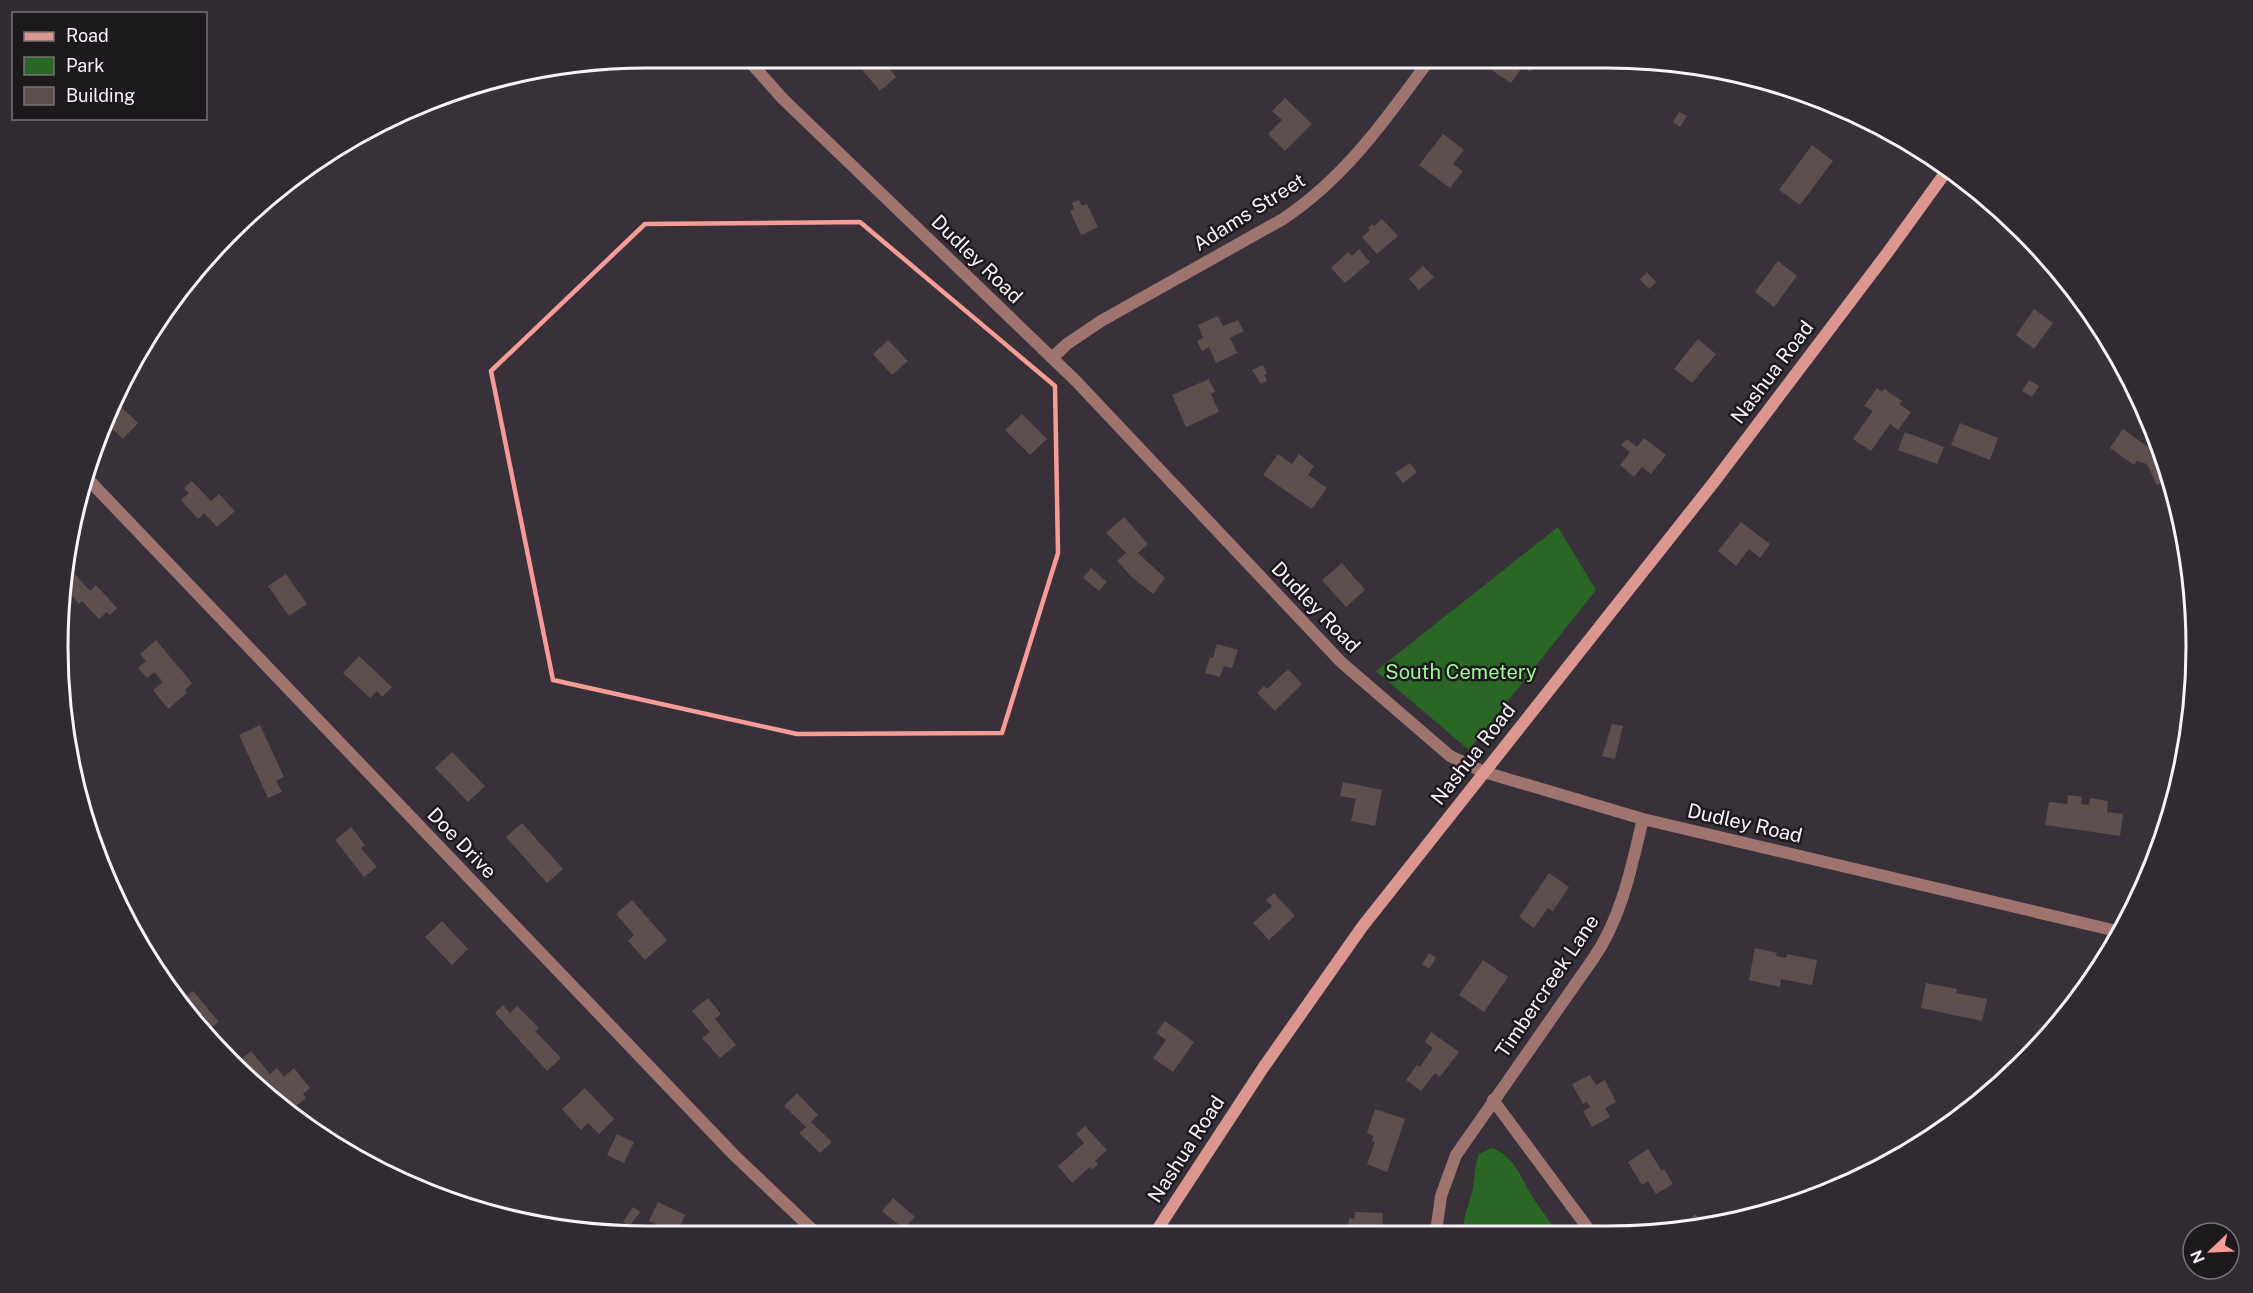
<svg xmlns="http://www.w3.org/2000/svg" width="2253" height="1293" viewBox="0 0 2253 1293" font-family="'Public Sans',sans-serif">
  <style>
    .green { fill: #2a6725 }
    .building { fill: #5d4f4e }
    .lines { fill: none; stroke-linecap: round; stroke-linejoin: round }
    .street { stroke: #9f746f; stroke-width: 12 }
    .secondary { stroke: #db978f; stroke-width: 12 }
    .marked { fill: none; stroke: #f59c96; stroke-width: 4.5; stroke-linejoin: round }
    .labels { text-anchor: middle; stroke-width: 5; stroke-linejoin: round; paint-order: stroke }
    .street-label { font-size: 20px; fill: #f8f3f9; stroke: #1d1a1e }
    .park-label { font-size: 20px; fill: #9ff697; stroke: #1d1a1e }
    .rim { fill: none; stroke: #f8f3f9; stroke-width: 3 }
  </style>
  <rect width="100%" height="100%" fill="#38313a"/>
  <!-- green -->
  <path class="green" d="M1558,527L1596,590L1469,750L1376,671Z
    M1491,1148C1513,1154 1521,1177 1531,1195C1539,1207 1548,1219 1556,1231L1463,1232C1463,1218 1468,1207 1472,1193C1475,1180 1474,1166 1479,1154Z"/>
  <!-- building -->
  <path class="building" d="M1497,59H1539L1530,72L1523,66L1511,83L1490,69Z
    M861,61H883L896,77L880,91L857,64Z
    M1285,98L1312,124L1285,151L1268,134L1282,120L1272,111Z
    M1679,112L1687,116L1680,127L1673,122Z
    M1443,134L1464,150L1453,164L1463,171L1450,188L1419,165Z
    M1812,145L1833,161L1800,205L1779,190Z
    M1079,200L1082,206L1087,204L1098,227L1081,235L1070,211L1074,209L1072,203Z
    M1382,219L1398,236L1377,254L1362,237L1370,230L1368,228L1372,224L1374,226Z
    M1359,249L1370,262L1345,283L1331,268L1348,252L1352,256Z
    M1778,261L1797,276L1774,307L1755,292Z
    M1423,266L1434,277L1419,290L1409,279Z
    M1647,272L1656,282L1649,289L1640,279Z
    M2034,309L2053,323L2034,349L2016,335Z
    M1218,316L1223,326L1238,320L1244,331L1230,338L1237,353L1216,363L1209,347L1202,351L1197,341L1203,338L1198,325Z
    M1698,339L1716,354L1692,383L1674,369Z
    M888,340L908,361L892,375L873,354Z
    M1263,365L1267,374L1264,375L1267,381L1261,384L1252,370Z
    M1209,379L1215,392L1211,394L1219,412L1186,427L1172,395Z
    M2029,380L2039,386L2032,397L2022,391Z
    M1877,388L1882,392L1884,389L1902,401L1899,404L1911,412L1898,430L1890,424L1871,451L1853,439L1873,411L1864,406Z
    M113,399L138,423L123,439L104,421Z
    M1022,414L1047,439L1030,455L1005,430Z
    M1960,423L1998,438L1990,460L1951,445Z
    M2123,429L2148,447L2157,443L2170,479L2157,485L2147,464L2137,461L2134,465L2110,448Z
    M1905,432L1944,447L1937,464L1898,450Z
    M1644,438L1666,455L1651,474L1642,467L1634,477L1620,465L1630,452L1621,445L1627,439L1637,447Z
    M1278,454L1292,464L1299,454L1314,466L1308,475L1327,488L1312,509L1263,475Z
    M1410,463L1417,472L1403,483L1395,473Z
    M192,481L211,501L219,494L235,511L217,527L204,513L198,519L181,500L189,493L184,488Z
    M1124,517L1148,544L1138,553L1165,578L1153,594L1132,577L1117,561L1126,553L1106,533Z
    M1741,522L1770,544L1760,558L1749,549L1736,566L1718,551Z
    M1342,563L1365,590L1346,607L1322,580Z
    M1091,568L1107,582L1099,591L1083,578Z
    M73,572L90,591L96,585L117,608L110,615L107,612L99,619L82,601L79,604L72,596L69,599L61,590L62,582Z
    M286,574L307,604L289,616L268,586Z
    M156,640L192,683L185,690L187,693L168,709L153,690L163,682L154,672L147,678L138,668L146,661L140,654Z
    M1217,644L1238,650L1232,668L1224,666L1220,677L1205,673L1210,657L1213,658Z
    M359,656L392,687L382,697L377,691L370,698L343,673Z
    M1288,669L1302,684L1275,711L1257,693L1264,686L1267,689Z
    M1612,724L1623,726L1615,759L1602,756Z
    M260,725L284,777L276,781L282,792L268,798L239,735Z
    M452,752L485,786L468,802L435,768Z
    M1343,782L1382,790L1375,826L1351,821L1356,799L1340,796Z
    M2068,795L2082,797L2081,804L2089,805L2090,798L2108,801L2107,812L2123,814L2120,836L2045,825L2049,802L2067,804Z
    M522,823L563,869L547,883L506,837Z
    M351,827L365,845L361,848L377,867L364,877L335,840Z
    M1549,873L1569,887L1553,911L1548,908L1534,928L1519,917Z
    M1274,893L1295,916L1269,940L1253,923L1272,906L1266,900Z
    M632,900L667,940L645,960L628,941L634,935L616,914Z
    M442,921L468,949L452,965L425,937Z
    M1755,948L1777,953L1776,956L1786,958L1787,954L1817,960L1812,985L1781,979L1780,987L1749,980Z
    M1429,953L1436,958L1429,969L1422,964Z
    M1483,960L1508,977L1484,1012L1459,995Z
    M1926,983L1957,989L1956,993L1987,999L1982,1021L1921,1008Z
    M193,991L219,1022L212,1027L202,1014L193,1021L179,1002Z
    M708,998L721,1014L715,1019L736,1045L720,1058L702,1038L710,1032L692,1011Z
    M503,1005L510,1013L517,1006L539,1028L535,1031L561,1058L547,1071L495,1013Z
    M1165,1021L1194,1042L1173,1072L1153,1058L1166,1040L1156,1033Z
    M1431,1032L1459,1052L1440,1077L1435,1073L1421,1091L1406,1080L1417,1065L1420,1067L1433,1048L1425,1042Z
    M251,1051L270,1074L277,1068L284,1077L294,1068L310,1088L303,1094L306,1098L289,1112L280,1105L260,1082L254,1086L234,1066Z
    M1590,1075L1596,1085L1605,1080L1616,1102L1605,1108L1610,1117L1592,1127L1583,1111L1590,1107L1587,1102L1583,1104L1572,1084Z
    M585,1088L614,1119L599,1134L588,1123L581,1130L562,1109Z
    M797,1093L818,1115L811,1122L832,1142L820,1153L799,1133L806,1127L784,1106Z
    M1375,1109L1405,1119L1387,1172L1367,1164L1375,1142L1372,1141L1373,1136L1367,1133Z
    M1085,1126L1107,1150L1095,1161L1098,1164L1092,1170L1090,1167L1072,1183L1058,1166L1084,1143L1076,1134Z
    M617,1134L634,1142L624,1163L607,1155Z
    M1648,1149L1662,1171L1664,1169L1673,1184L1656,1194L1648,1181L1642,1185L1628,1162Z
    M893,1198L915,1217L904,1229L882,1211Z
    M658,1202L685,1215L676,1233L649,1221Z
    M633,1207L640,1212L629,1227L623,1222Z
    M1355,1212L1383,1213L1382,1232H1354L1355,1226H1348L1349,1218L1354,1219Z
    M1695,1214L1707,1226L1678,1231Z"/>
  <g class="lines">
    <!-- street -->
    <path class="street" d="M749,61L783,99L1076,381L1341,662L1450,756L1484,772L1643,819L2121,932
      M1052,358L1067,344L1101,321L1283,219C1346,177 1386,119 1430,59
      M84,475L734,1155L817,1234
      M1493,1100L1590,1231
      M1436,1232L1441,1196L1456,1155L1593,959C1622,917 1631,868 1643,819"/>
    <!-- secondary -->
    <path class="secondary" d="M1155,1233L1263,1068L1362,927L1714,482L1885,256L1948,169"/>
  </g>
  <!-- marked area -->
  <path class="marked" d="M860,222L1055,386L1058,553L1002,733L797,734L553,680L491,371L645,224Z"/>
  <g class="labels">
    <!-- street labels -->
    <g class="street-label">
      <text transform="translate(1249 212) rotate(-32)" y="7">Adams Street</text>
      <text transform="translate(977 259) rotate(44)" y="7">Dudley Road</text>
      <text transform="translate(1772 372) rotate(-53)" y="7">Nashua Road</text>
      <text transform="translate(1316 607) rotate(46)" y="7">Dudley Road</text>
      <text transform="translate(1473 754) rotate(-52)" y="7">Nashua Road</text>
      <text transform="translate(1745 823) rotate(13)" y="7">Dudley Road</text>
      <text transform="translate(462 843) rotate(46)" y="7">Doe Drive</text>
      <text transform="translate(1547 986) rotate(-56)" y="7">Timbercreek Lane</text>
      <text transform="translate(1186 1149) rotate(-57)" y="7">Nashua Road</text>
    </g>
    <!-- park labels -->
    <g class="park-label">
      <text x="1461" y="679">South Cemetery</text>
    </g>
  </g>
  <!-- crop -->
  <path d="M0 0H2253V1293H0ZM647 68H1607A579 579 0 0 1 2186 647V647A579 579 0 0 1 1607 1226H647A579 579 0 0 1 68 647V647A579 579 0 0 1 647 68Z" fill="#2f2b30" fill-rule="evenodd"/>
  <path class="rim" d="M647 68H1607A579 579 0 0 1 2186 647V647A579 579 0 0 1 1607 1226H647A579 579 0 0 1 68 647V647A579 579 0 0 1 647 68Z"/>
  <!-- legend -->
  <rect x="12" y="12" width="195" height="108" fill="#1d1a1e" stroke="#757176" stroke-width="1.5"/>
  <rect x="24" y="32" width="30" height="9" fill="#db978f" stroke="#757176" stroke-width="1.5"/>
  <text x="66" y="42" font-size="18" fill="#f8f3f9">Road</text>
  <rect x="24" y="57" width="30" height="18" fill="#2a6725" stroke="#757176" stroke-width="1.5"/>
  <text x="66" y="72" font-size="18" fill="#f8f3f9">Park</text>
  <rect x="24" y="87" width="30" height="18" fill="#5d4f4e" stroke="#757176" stroke-width="1.5"/>
  <text x="66" y="102" font-size="18" fill="#f8f3f9">Building</text>
  <!-- north arrow -->
  <g transform="translate(2211 1251) rotate(247)"><circle r="28" fill="#1d1a1e" stroke="#757176" stroke-width="1.5"/>
  <path d="M0-4.5L10 22L0 15L-10 22Z" fill="#f59c96"/>
  <text y="-9" font-size="16" font-weight="bold" text-anchor="middle" fill="#f8f3f9">N</text>
  </g>
</svg>
